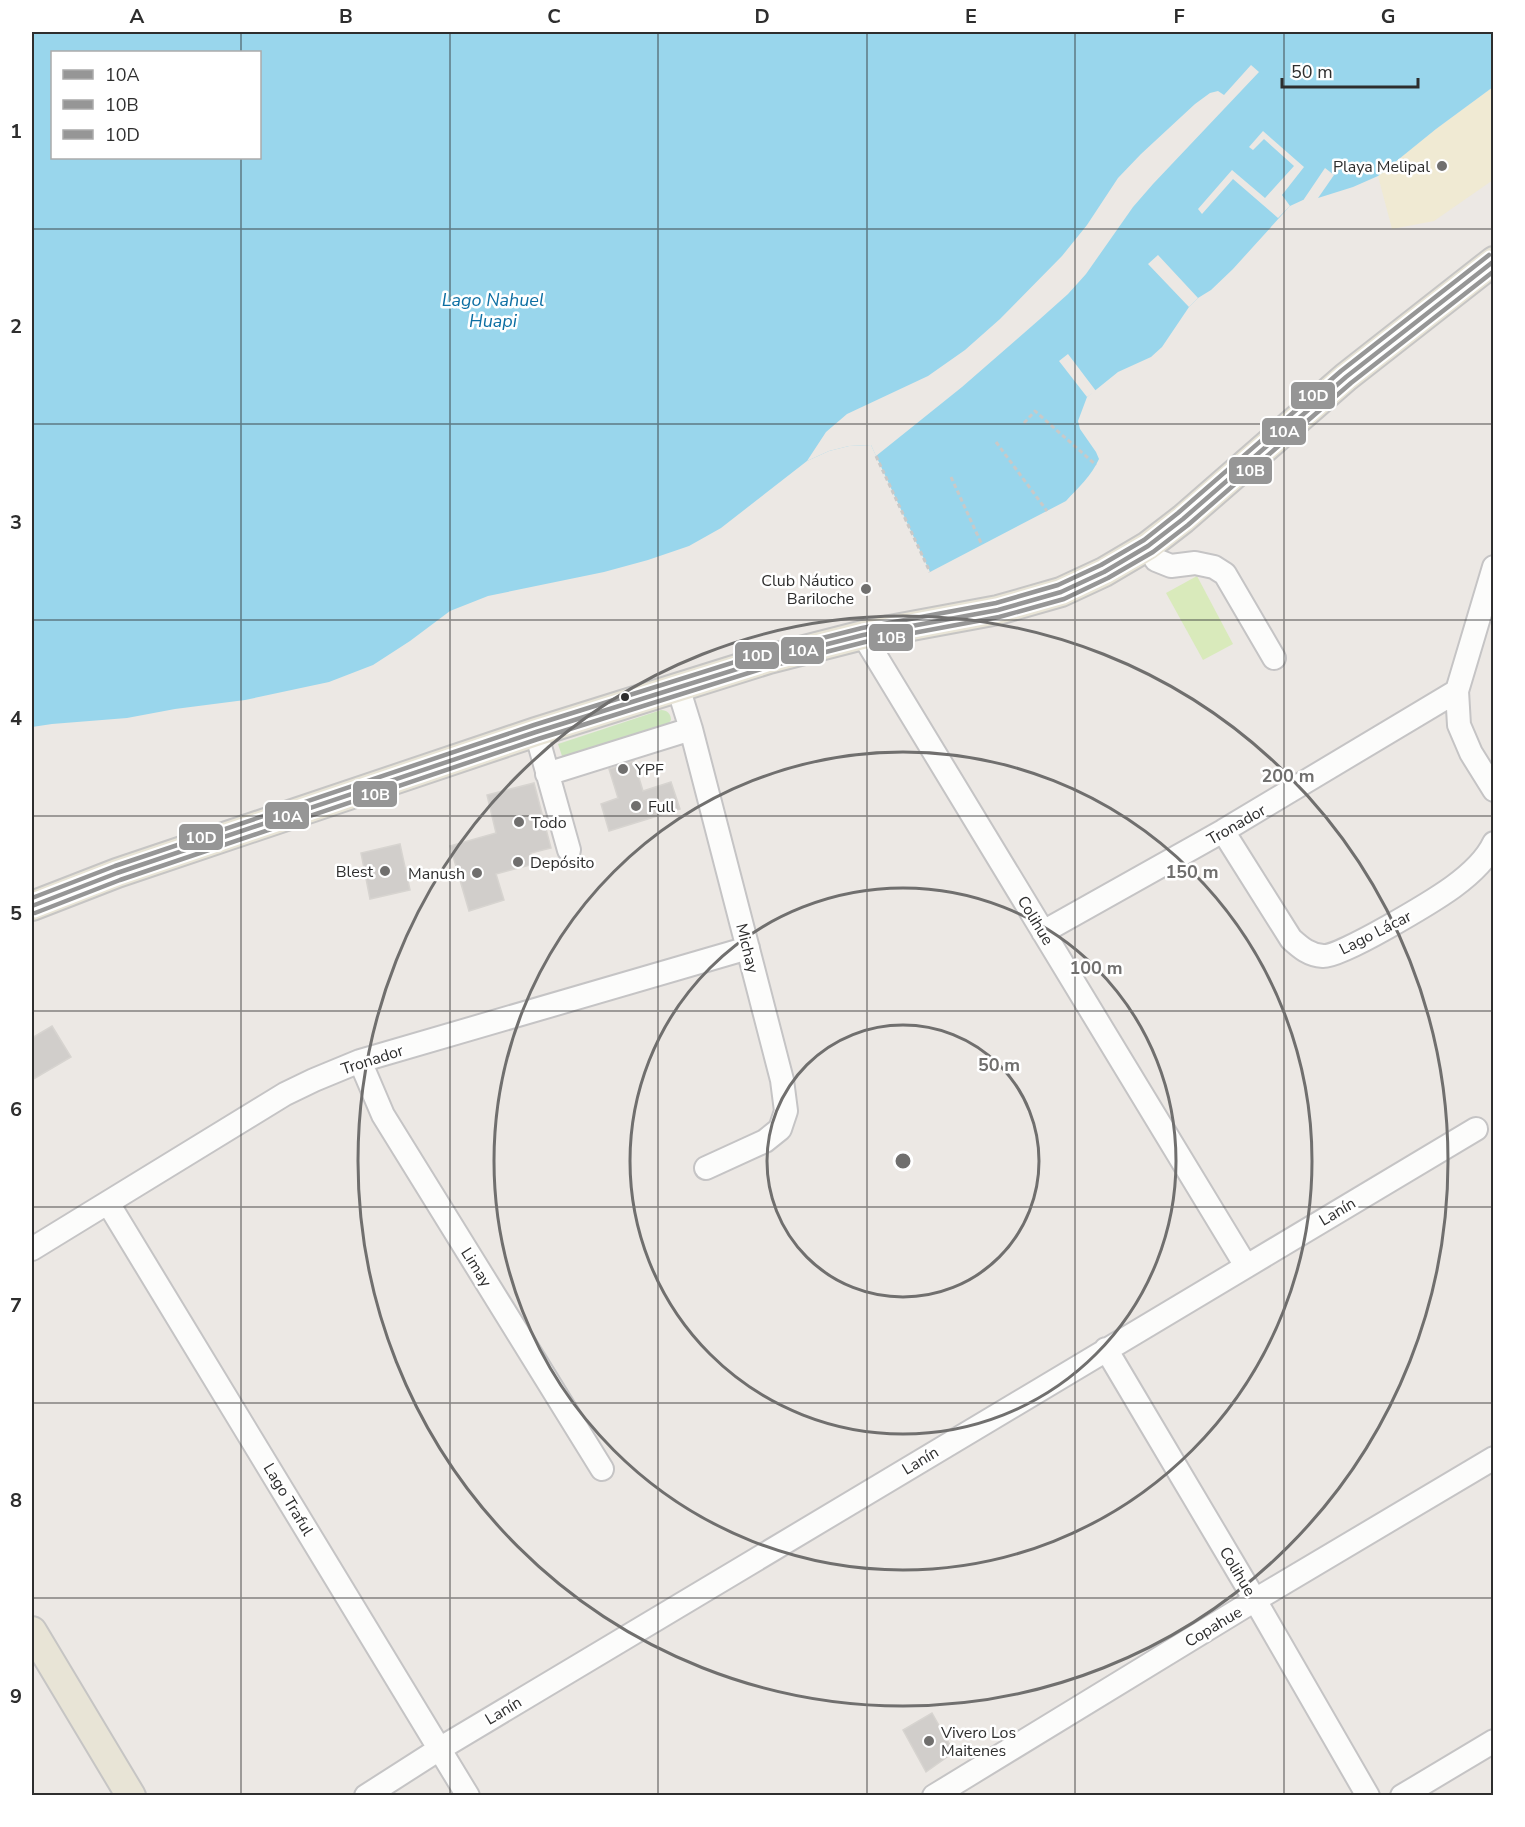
<svg xmlns="http://www.w3.org/2000/svg" width="1525" height="1827" viewBox="0 0 1525 1827" font-family="'Nunito Sans',sans-serif">
  <style>
    .green { fill: #cee6be }
    .sand { fill: #f0ead3 }
    .pitch { fill: #d9eabb }
    .water { fill: #99d6ec; fill-rule: evenodd }
    .pier { fill: #ece8e4 }
    .building { fill: #d1cecb; stroke: #d7d4d0; stroke-width: 1.5 }
    .lines { fill: none; stroke-linecap: round; stroke-linejoin: round }
    .minor-casing { stroke: #c5c4c5; stroke-width: 26 }
    .major-casing { stroke: #c6c5c4; stroke-width: 32 }
    .path { stroke: #c9c9c8; stroke-width: 3; stroke-dasharray: 4.5 3; stroke-linecap: butt }
    .minor { stroke: #fcfcfb; stroke-width: 22 }
    .major { stroke: #e8e4d6; stroke-width: 28 }
    .bus-1-casing { stroke: #fff; stroke-width: 9 }
    .bus-2-casing { stroke: #fff; stroke-width: 9 }
    .bus-3-casing { stroke: #fff; stroke-width: 9 }
    .bus-1 { stroke: #969696; stroke-width: 4.5 }
    .bus-2 { stroke: #969696; stroke-width: 4.5 }
    .bus-3 { stroke: #969696; stroke-width: 4.5 }
    .grid { fill: none; stroke: #2e2e2e; stroke-width: 1.5; stroke-opacity: 0.55 }
    .ring { fill: none; stroke: #706f6e; stroke-width: 3 }
    .poi-dot { fill: #706f6e; stroke: #fff; stroke-width: 2 }
    .bus-dot { fill: #2e2e2e; stroke: #fff; stroke-width: 2 }
    .labels { text-anchor: middle; stroke-width: 5; stroke-linejoin: round; paint-order: stroke }
    .poi-label { font-size: 16px; fill: #2e2e2e; stroke: #fff; text-anchor: start }
    .street-label { font-size: 16px; fill: #2e2e2e; stroke: #fff }
    .water-label { font-size: 18px; font-style: italic; fill: #0d6fa3; stroke: #fff }
    .centre { fill: #706f6e; stroke: #fff; stroke-width: 3 }
    .ring-label { font-size: 18px; text-anchor: middle; font-weight: bold; fill: #706f6e; stroke: #fff; stroke-width: 5; stroke-linejoin: round; paint-order: stroke }
    .line-badge { stroke: #fff; stroke-width: 2 }
    .badge-label { font-size: 16px; text-anchor: middle; font-weight: bold; fill: #fff }
    .neatline { fill: none; stroke: #2e2e2e; stroke-width: 2 }
    .grid-label { font-size: 20px; text-anchor: middle; font-weight: bold; fill: #2e2e2e }
  </style>
  <rect width="100%" height="100%" fill="#ece8e4"/>
  <!-- green -->
  <path class="green" d="M661,710C667,710 671,714 671,720L668,724L564,762L558,744Z"/>
  <!-- sand -->
  <path class="sand" d="M1493,87V180L1434,221L1392,229L1378,176L1436,129Z"/>
  <!-- pitch -->
  <path class="pitch" d="M1197,576L1233,644L1203,660L1166,593Z"/>
  <!-- water -->
  <path class="water" d="M32,32H1493V87L1436,129L1378,176L1353,187L1318,198L1303,200L1290,206L1233,269L1211,290L1198,298L1189,307L1162,347L1151,357L1118,372L1087,397L1078,421L1080,429L1096,452L1099,459C1092,475 1078,488 1066,501L930,572L871,445L849,446L829,451L807,461L721,528L689,546L648,560L604,572L488,596L450,611L410,641L373,665L329,682L245,700L175,709L127,718L52,724L32,727ZM52,52H260V158H52Z"/>
  <!-- pier -->
  <path class="pier" d="M1251,65L1259,72L1153,184L1133,207L1086,274L1068,294L1040,319L962,387L876,456L871,445L849,446L829,451L807,461L826,432L847,414L928,376L965,350L1000,319L1062,256L1087,225L1118,178L1141,154L1195,104L1210,93L1218,91L1224,95Z
    M1263,131L1304,167L1282,195L1290,206L1278,218L1233,179L1202,214L1198,209L1232,170L1265,198L1294,166L1264,139L1253,150L1249,147Z
    M1325,168L1334,175L1316,201L1300,205Z
    M1158,255L1198,298L1189,307L1148,264Z
    M1068,354L1096,391L1087,397L1059,361Z"/>
  <!-- building -->
  <path class="building" d="M634,761L643,791L671,782L680,809L609,831L601,804L618,798L609,769Z
    M534,783L551,848L531,853L534,864L496,874L504,900L469,911L450,846L496,833L487,795Z
    M400,844L410,890L370,899L361,853Z
    M52,1026L71,1057L32,1080V1038Z
    M932,1713L954,1752L926,1772L903,1730Z"/>
  <g class="lines">
    <defs>
      <path id="minor" d="M1148,546L1156,560L1171,566L1195,563L1214,567L1225,574L1274,658
        M1494,567L1457,691L1459,725L1471,753L1494,790
        M863,635L1246,1266
        M678,687L691,729L782,1080L786,1111L780,1129L765,1141L706,1168
        M536,732L569,850
        M547,774L691,729
        M1223,831L1291,939C1301,948 1309,955 1323,956C1340,958 1435,900 1453,887C1468,876 1486,860 1494,843
        M1043,932L1223,831L1457,691
        M360,1061L383,1115L602,1469
        M108,1203L468,1796
        M32,1249L285,1094L314,1080L360,1061L748,948
        M1106,1349L1255,1600L1368,1796
        M366,1796L441,1748L1476,1129
        M934,1796L1255,1600L1494,1458
        M1402,1796L1494,1741"/>
      <path id="major" d="M32,906L117,873L536,732L769,659L863,635L998,610L1061,592L1104,572L1148,546L1183,519L1346,377L1494,261
        M32,1631L131,1796"/>
    </defs>
    <!-- minor casing -->
    <use href="#minor" class="minor-casing"/>
    <!-- major casing -->
    <use href="#major" class="major-casing"/>
    <!-- path -->
    <path class="path" d="M1024,423L1035,411L1096,465
      M996,442L1047,511
      M876,456L930,572
      M951,477L982,545"/>
    <!-- minor -->
    <use href="#minor" class="minor"/>
    <!-- major -->
    <use href="#major" class="major"/>
    <defs>
      <path id="bus-1" d="M32,906L117,873L536,732L769,659L863,635L998,610L1061,592L1104,572L1148,546L1183,519L1346,377L1494,261"/>
      <path id="bus-2" d="M35,913L120,880L538,739L771,666L865,642L999,617L1064,599L1108,578L1153,552L1188,525L1351,383L1494,271"/>
      <path id="bus-3" d="M32,898L115,866L534,725L767,652L862,628L996,603L1058,585L1101,565L1144,540L1178,513L1341,371L1489,255"/>
    </defs>
    <!-- bus-1 casing -->
    <use href="#bus-1" class="bus-1-casing"/>
    <!-- bus-2 casing -->
    <use href="#bus-2" class="bus-2-casing"/>
    <!-- bus-3 casing -->
    <use href="#bus-3" class="bus-3-casing"/>
    <!-- bus-1 -->
    <use href="#bus-1" class="bus-1"/>
    <!-- bus-2 -->
    <use href="#bus-2" class="bus-2"/>
    <!-- bus-3 -->
    <use href="#bus-3" class="bus-3"/>
  </g>
  <!-- grid -->
  <path class="grid" d="M241,32V52M450,32V1796M658,32V1796M867,32V1796M1075,32V1796M1284,32V1796M241,158V1796M32,229H1494M32,424H1494M32,620H1494M32,816H1494M32,1011H1494M32,1207H1494M32,1403H1494M32,1598H1494"/>
  <!-- distance rings -->
  <g class="ring">
    <circle cx="903" cy="1161" r="136"/>
    <circle cx="903" cy="1161" r="273"/>
    <circle cx="903" cy="1161" r="409"/>
    <circle cx="903" cy="1161" r="545"/>
  </g>
  <!-- markers -->
  <g class="poi-dot">
    <circle cx="1442" cy="166" r="6"/>
    <circle cx="866" cy="589" r="6"/>
    <circle cx="623" cy="769" r="6"/>
    <circle cx="636" cy="806" r="6"/>
    <circle cx="519" cy="822" r="6"/>
    <circle cx="518" cy="862" r="6"/>
    <circle cx="385" cy="871" r="6"/>
    <circle cx="477" cy="873" r="6"/>
    <circle cx="929" cy="1741" r="6"/>
  </g>
  <circle class="bus-dot" cx="625" cy="697" r="5"/>
  <g class="labels">
    <!-- poi labels -->
    <g class="poi-label">
      <text x="1430" y="172" text-anchor="end">Playa Melipal</text>
      <text x="854" y="586" text-anchor="end">Club Náutico<tspan x="854" dy="18">Bariloche</tspan></text>
      <text x="635" y="775">YPF</text>
      <text x="648" y="812">Full</text>
      <text x="531" y="828">Todo</text>
      <text x="530" y="868">Depósito</text>
      <text x="373" y="877" text-anchor="end">Blest</text>
      <text x="465" y="879" text-anchor="end">Manush</text>
      <text x="941" y="1738">Vivero Los<tspan x="941" dy="18">Maitenes</tspan></text>
    </g>
    <!-- street labels -->
    <g class="street-label">
      <text transform="translate(1236 824) rotate(-30)" y="6">Tronador</text>
      <text transform="translate(1036 920) rotate(59)" y="6">Colihue</text>
      <text transform="translate(1375 932) rotate(-27)" y="6">Lago Lácar</text>
      <text transform="translate(748 948) rotate(76)" y="6">Michay</text>
      <text transform="translate(372 1059) rotate(-18)" y="6">Tronador</text>
      <text transform="translate(1337 1211) rotate(-31)" y="6">Lanín</text>
      <text transform="translate(477 1267) rotate(58)" y="6">Limay</text>
      <text transform="translate(920 1460) rotate(-31)" y="6">Lanín</text>
      <text transform="translate(289 1499) rotate(59)" y="6">Lago Traful</text>
      <text transform="translate(1238 1571) rotate(59)" y="6">Colihue</text>
      <text transform="translate(1213 1626) rotate(-31)" y="6">Copahue</text>
      <text transform="translate(503 1710) rotate(-31)" y="6">Lanín</text>
    </g>
    <!-- water labels -->
    <g class="water-label">
      <text x="493" y="306">Lago Nahuel<tspan x="493" dy="21">Huapi</tspan></text>
    </g>
  </g>
  <circle cx="903" cy="1161" r="9" class="centre"/>
  <g class="ring-label">
    <text x="1288" y="782">200 m</text>
    <text x="1192" y="878">150 m</text>
    <text x="1096" y="974">100 m</text>
    <text x="999" y="1071">50 m</text>
  </g>
  <g class="line-badge">
    <rect x="1290" y="381" width="46" height="29" rx="6" fill="#969696"/>
    <rect x="1261" y="417" width="46" height="29" rx="6" fill="#969696"/>
    <rect x="1228" y="456" width="45" height="29" rx="6" fill="#969696"/>
    <rect x="868" y="623" width="46" height="29" rx="6" fill="#969696"/>
    <rect x="780" y="636" width="45" height="29" rx="6" fill="#969696"/>
    <rect x="734" y="641" width="46" height="29" rx="6" fill="#969696"/>
    <rect x="352" y="780" width="46" height="28" rx="6" fill="#969696"/>
    <rect x="264" y="801" width="46" height="29" rx="6" fill="#969696"/>
    <rect x="178" y="823" width="46" height="28" rx="6" fill="#969696"/>
  </g>
  <g class="badge-label">
    <text x="1313" y="401">10D</text>
    <text x="1284" y="437">10A</text>
    <text x="1250" y="476">10B</text>
    <text x="891" y="643">10B</text>
    <text x="803" y="656">10A</text>
    <text x="757" y="661">10D</text>
    <text x="375" y="800">10B</text>
    <text x="287" y="822">10A</text>
    <text x="201" y="843">10D</text>
  </g>
  <!-- border -->
  <rect width="1525" height="1827" fill="none" stroke="#ffffff" stroke-width="66"/>
  <!-- legend -->
  <rect x="51" y="51" width="210" height="108" fill="#ffffff" stroke="#ababab" stroke-width="1.5"/>
  <rect x="63" y="70" width="30" height="9" fill="#969696" stroke="#ababab" stroke-width="1.5"/>
  <text x="105" y="81" font-size="18" fill="#2e2e2e">10A</text>
  <rect x="63" y="100" width="30" height="9" fill="#969696" stroke="#ababab" stroke-width="1.5"/>
  <text x="105" y="111" font-size="18" fill="#2e2e2e">10B</text>
  <rect x="63" y="130" width="30" height="9" fill="#969696" stroke="#ababab" stroke-width="1.5"/>
  <text x="105" y="141" font-size="18" fill="#2e2e2e">10D</text>
  <!-- scale -->
  <path d="M1282 78v9h136v-9" fill="none" stroke="#2e2e2e" stroke-width="3"/>
  <text x="1291" y="78" font-size="18" fill="#2e2e2e" stroke="#ffffff" stroke-width="4.5" paint-order="stroke">50 m</text>
  <rect x="33" y="33" width="1459" height="1761" class="neatline"/>
  <g class="grid-label">
    <text x="137" y="23">A</text>
    <text x="346" y="23">B</text>
    <text x="554" y="23">C</text>
    <text x="762" y="23">D</text>
    <text x="971" y="23">E</text>
    <text x="1179" y="23">F</text>
    <text x="1388" y="23">G</text>
    <text x="16" y="138">1</text>
    <text x="16" y="333">2</text>
    <text x="16" y="529">3</text>
    <text x="16" y="725">4</text>
    <text x="16" y="920">5</text>
    <text x="16" y="1116">6</text>
    <text x="16" y="1312">7</text>
    <text x="16" y="1507">8</text>
    <text x="16" y="1703">9</text>
  </g>
</svg>
